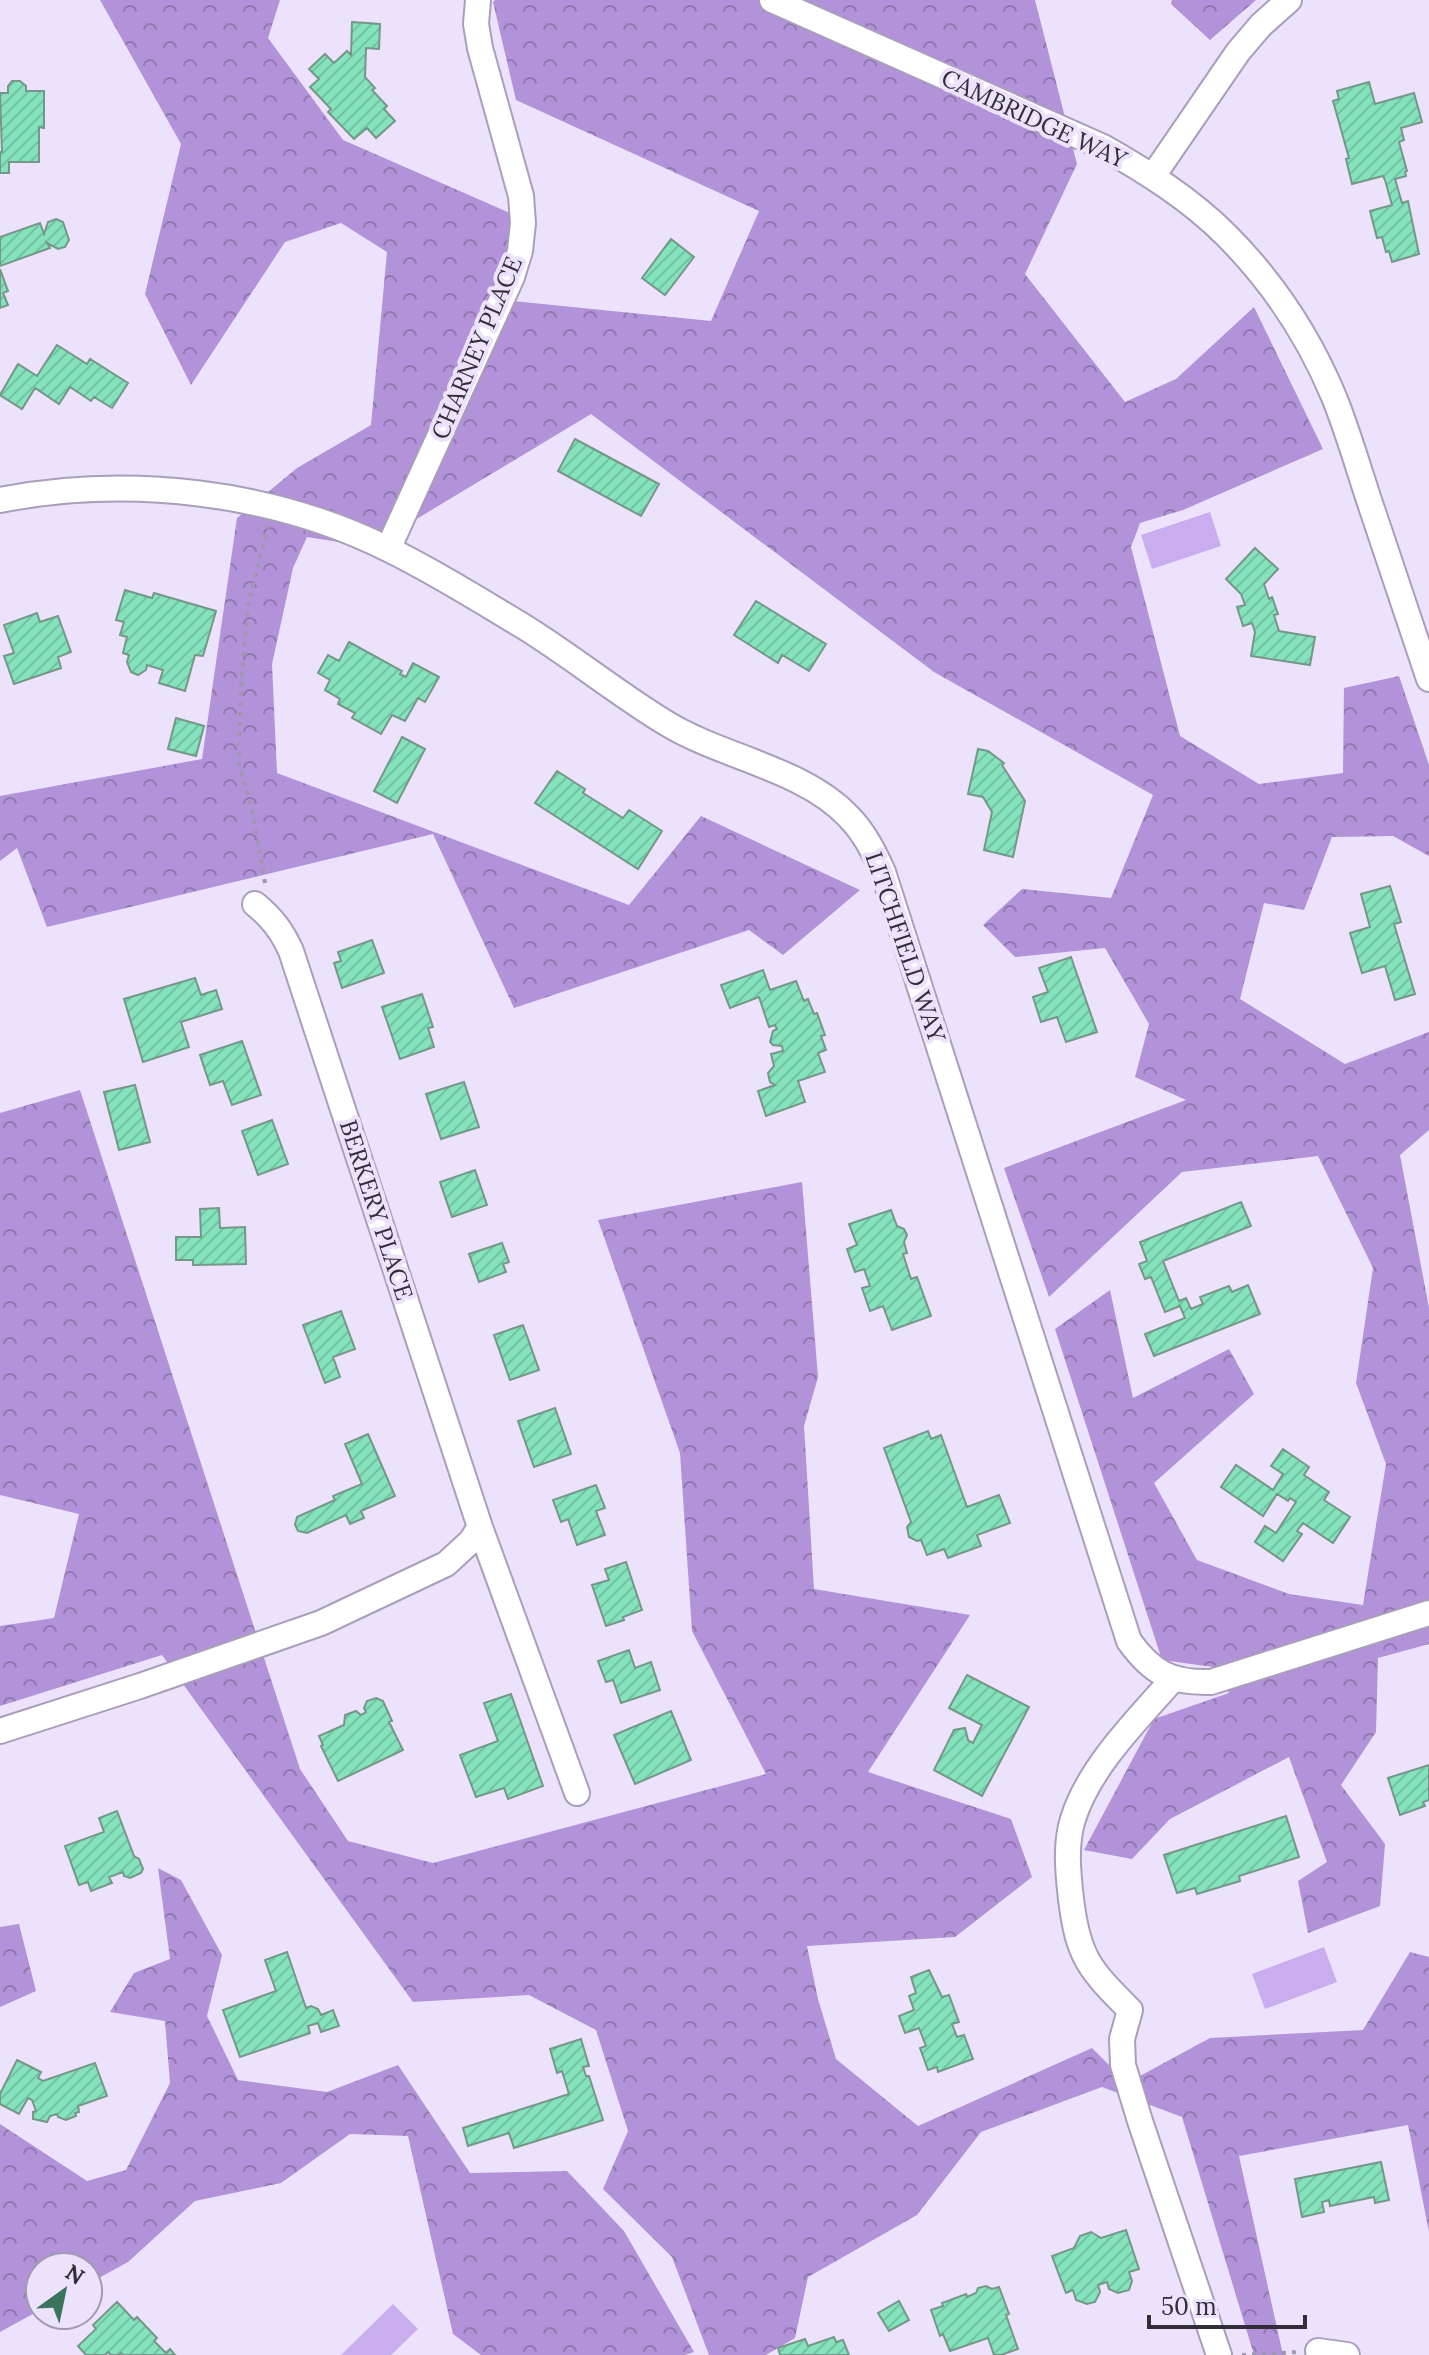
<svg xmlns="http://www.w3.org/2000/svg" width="1429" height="2355" viewBox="0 0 1429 2355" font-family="Lora,serif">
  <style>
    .forest { fill: url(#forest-crowns) }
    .park { fill: #caadef }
    .building { fill: url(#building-hatch); stroke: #759788; stroke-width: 2 }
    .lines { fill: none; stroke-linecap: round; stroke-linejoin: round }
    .minor-casing { stroke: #aa9ebb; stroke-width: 28 }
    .path { stroke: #9f97ab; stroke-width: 4; stroke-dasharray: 4 6; stroke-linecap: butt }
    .minor { stroke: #fff; stroke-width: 24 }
    .labels { text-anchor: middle; stroke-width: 8; stroke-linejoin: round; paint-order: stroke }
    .street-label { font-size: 24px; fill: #322d39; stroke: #ece2fb }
  </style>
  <defs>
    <pattern id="forest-crowns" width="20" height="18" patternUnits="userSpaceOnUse" patternTransform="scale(2)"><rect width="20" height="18" fill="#b292d9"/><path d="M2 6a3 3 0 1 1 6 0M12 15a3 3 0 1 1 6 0" fill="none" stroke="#9178b1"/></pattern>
    <pattern id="building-hatch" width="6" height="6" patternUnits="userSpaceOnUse" patternTransform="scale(2)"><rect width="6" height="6" fill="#84e3bc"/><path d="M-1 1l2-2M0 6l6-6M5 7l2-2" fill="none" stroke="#72c3a2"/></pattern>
  </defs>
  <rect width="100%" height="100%" fill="#ece2fb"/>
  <!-- forest -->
  <path class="forest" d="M100,0H280L268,38L343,140L524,219L503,300L711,321L759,211L516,100L493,2L495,0H1035L1077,164L1025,274L1125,402L1176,379L1254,307L1323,449L1183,510L1140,523L1131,547L1180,736L1259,784L1343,773L1344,688L1399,676L1429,765V856L1393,836L1332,837L1304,910L1264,903L1240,999L1345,1064L1429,1032V1130L1400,1155L1429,1308V1644L1378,1658L1376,1732L1341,1785L1385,1844L1380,1906L1308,1933L1298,1881L1327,1862L1289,1757L1170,1819L1132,1859L1084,1850L1154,1719L1229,1693L1213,1667L1162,1660L1055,1329L1110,1290L1133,1398L1229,1349L1254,1394L1154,1483L1197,1560L1289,1594L1363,1605L1386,1464L1356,1383L1373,1268L1318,1156L1182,1172L1049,1297L1004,1168L1186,1100L1135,1077L1149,1024L1105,948L1015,957L983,925L1022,889L1111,898L1153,795L934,672L591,414L370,547L307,537L293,568L272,664L277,773L629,905L701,816L860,890L783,955L749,930L514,1008L433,834L47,927L17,848L0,861V796L202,759L237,518L297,468L371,425L387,252L341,223L285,242L191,385L145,294L181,144Z
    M1172,0H1256L1210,40L1171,4Z
    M80,1090L300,1769L348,1841L433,1863L766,1774L692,1631L680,1453L598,1220L802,1182L818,1377L804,1426L814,1589L970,1615L868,1772L1011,1819L1032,1877L955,1937L807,1946L818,1999L836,2059L918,2126L1092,2048L1127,2083L1210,2038L1363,2030L1410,1952L1429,1957V2232L1408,2125L1239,2156L1283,2355H1254L1182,2117L1102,2087L981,2132L917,2215L808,2277L795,2338L766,2355H709L672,2257L603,2189L628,2131L596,2030L529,1995L413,2002L162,1655L0,1706V1626L54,1618L79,1514L0,1495V1113Z
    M158,1868L181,1880L222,1955L207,2016L238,2080L327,2092L398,2065L470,2173L567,2171L624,2231L694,2352L685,2355H481L453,2334L408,2136L350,2134L281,2183L195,2201L128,2262L88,2284V2267H40V2310L0,2332V2124L87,2181L126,2170L170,2083L165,2021L110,2012L134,1973L170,1959Z
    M19,1924L36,1991L0,2007V1927Z"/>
  <!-- park -->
  <path class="park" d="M1210,512L1221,546L1152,569L1141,535Z
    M1324,1947L1337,1982L1265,2009L1252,1974Z
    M393,2304L418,2329L391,2355H341Z"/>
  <!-- building -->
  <path class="building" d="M352,22L380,24L379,49L366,48L365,77L375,88L372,90L387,106L384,109L395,121L376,138L367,128L354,139L328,112L331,109L310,87L319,79L309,69L325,54L334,63L347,51L351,55Z
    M12,81H20L26,86V91H44V128L39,127V162H9V173H0V152H2L0,93H8V86Z
    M1369,82L1375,104L1414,93L1422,122L1401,128L1404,140L1399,142L1407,171L1405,172L1406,176L1395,179L1402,203L1408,201L1419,254L1392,262L1389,251L1386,252L1382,237L1377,238L1370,211L1392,205L1385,180L1383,176L1352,184L1346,159L1349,158L1333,101L1339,99L1337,91Z
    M56,219L63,222L69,240L65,247L58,249L47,243L50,248L0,266V237L40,223L44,234L48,222Z
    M671,239L694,257L665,295L642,278Z
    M0,269L8,291L3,293L8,305L0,308Z
    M57,345L87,364L90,359L128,383L112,408L94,397L91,401L70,387L59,404L35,388L22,409L0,395L18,364L37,376Z
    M575,439L659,484L641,516L558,471Z
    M1255,548L1278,569L1264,584L1269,599L1272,597L1278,614L1274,615L1279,631L1315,637L1310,665L1251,656L1255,632L1252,623L1243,626L1237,607L1245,605L1241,594L1226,579Z
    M125,590L152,598L154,593L216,611L203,656L195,655L185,691L159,683L163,670L147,665L146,670L138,675L131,672L127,662L129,655L123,653L127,637L120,635L124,622L116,620Z
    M756,601L826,644L809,671L782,655L778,663L734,635Z
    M37,613L40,622L58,616L71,652L58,657L61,668L14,684L4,656L14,653L4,625Z
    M349,642L402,671L400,674L406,677L413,663L439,677L425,702L418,698L405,721L392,715L381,734L352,718L355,713L338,704L340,699L325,690L330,680L318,673L328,655L339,661Z
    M176,718L204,726L196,756L168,749Z
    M402,737L425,749L397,803L374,791Z
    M978,749L988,751L1004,763L1002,765L1025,801L1013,857L984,850L992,812L983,797L968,794Z
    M557,771L585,789L583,793L623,818L629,810L662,831L638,869L535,803Z
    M1390,886L1401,922L1394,924L1415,994L1395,1000L1385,966L1362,973L1350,933L1370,927L1361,894Z
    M372,940L384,973L342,988L334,963L341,961L338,952Z
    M1071,957L1097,1032L1066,1042L1057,1017L1041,1022L1033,997L1048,992L1039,968Z
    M763,970L770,990L796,981L804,1001L808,999L814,1014L817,1013L825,1035L821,1036L826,1050L818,1053L825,1072L798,1081L805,1102L766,1116L758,1091L775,1085L770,1082L768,1073L774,1066L771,1054L783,1051L782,1046L773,1045L770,1042L773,1031L777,1029L775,1025L769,1027L759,997L730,1008L721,985Z
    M195,978L201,995L216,990L222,1009L181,1022L189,1047L143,1062L124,999Z
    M422,994L433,1027L428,1028L434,1047L400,1059L382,1007Z
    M242,1041L261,1095L232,1105L223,1081L210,1085L200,1055Z
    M464,1082L479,1127L441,1139L426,1094Z
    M135,1085L150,1142L119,1150L104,1092Z
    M272,1120L288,1164L258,1175L242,1131Z
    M475,1170L487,1205L452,1217L440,1182Z
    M1241,1202L1251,1226L1163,1261L1179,1301L1186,1298L1191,1309L1203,1304L1200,1297L1229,1286L1232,1292L1248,1285L1260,1314L1154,1356L1145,1334L1185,1318L1180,1306L1165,1312L1151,1277L1145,1279L1139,1264L1147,1261L1140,1242Z
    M219,1208L220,1228L245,1227L246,1264L193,1265V1260H176V1237H201L200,1209Z
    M891,1210L897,1226L904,1229L907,1235L904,1242L907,1253L903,1254L911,1279L917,1277L931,1316L892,1330L883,1306L870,1311L862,1288L870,1286L864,1269L855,1272L847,1249L857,1245L849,1224Z
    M502,1243L509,1262L503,1264L506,1272L479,1282L469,1254Z
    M341,1311L355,1349L333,1357L340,1377L325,1383L303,1325Z
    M523,1325L539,1370L510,1380L494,1335Z
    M555,1408L571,1454L534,1467L518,1421Z
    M928,1431L931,1439L941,1435L967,1507L999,1495L1010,1523L977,1535L981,1546L948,1558L944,1549L927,1555L921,1540L917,1541L909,1537L907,1527L911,1522L884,1448Z
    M368,1434L395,1496L361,1511L364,1518L350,1524L346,1515L307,1533L298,1531L295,1525L297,1517L335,1500L333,1496L362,1484L345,1444Z
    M1283,1449L1309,1467L1304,1475L1329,1492L1324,1500L1350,1517L1333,1543L1303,1523L1297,1531L1302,1534L1283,1561L1255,1542L1265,1526L1276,1533L1296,1502L1290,1498L1288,1501L1277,1494L1263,1516L1221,1487L1236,1465L1273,1490L1283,1474L1271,1466Z
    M596,1485L605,1508L596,1511L605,1535L577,1545L568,1519L561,1522L553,1500Z
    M626,1562L642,1610L623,1617L624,1620L606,1626L592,1585L609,1580L605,1569Z
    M629,1650L635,1668L651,1662L660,1690L621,1703L613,1680L606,1682L598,1661Z
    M967,1675L1029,1707L982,1796L934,1770L954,1730L965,1728L968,1740L973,1743L982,1725L949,1708Z
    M511,1694L543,1786L508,1799L504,1788L476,1797L460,1755L498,1741L484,1703Z
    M376,1698L383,1701L392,1721L389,1722L403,1750L338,1781L321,1746L323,1745L319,1736L344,1725L345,1715L356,1711L361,1715L366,1712L364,1708L367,1701Z
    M671,1711L691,1760L635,1784L614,1735Z
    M1429,1765V1800L1423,1802L1425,1806L1400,1815L1388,1778Z
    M117,1811L134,1856L139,1859L143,1869L141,1873L130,1878L124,1876L123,1872L109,1877L112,1883L91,1891L88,1882L79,1885L65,1846L104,1832L99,1818Z
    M1286,1816L1299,1857L1239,1876L1240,1881L1197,1894L1195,1888L1177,1893L1164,1855Z
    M287,1952L306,2008L311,2006L318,2009L321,2015L333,2010L339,2026L321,2032L318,2023L308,2026L310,2033L240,2057L223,2010L276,1991L265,1960Z
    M929,1970L942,1997L949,1995L959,2022L952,2024L957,2037L964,2035L973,2059L938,2072L937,2067L928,2070L920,2048L926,2046L919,2028L905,2033L899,2016L914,2010L909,1996L916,1993L911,1977Z
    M581,2039L589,2066L583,2067L586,2076H589L603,2120L514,2148L509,2133L468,2146L463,2128L569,2094L562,2071L557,2073L550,2049Z
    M17,2060L41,2072L38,2078L43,2081L95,2063L107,2096L78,2106L79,2112L75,2113L76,2116L66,2120L58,2117L57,2114L50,2116L47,2122L33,2119V2112L36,2111L32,2100L28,2098L19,2114L0,2104V2094Z
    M1381,2162L1389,2200L1375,2203L1374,2197L1330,2206L1329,2200L1322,2202L1324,2212L1302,2217L1295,2179Z
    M1126,2230L1139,2269L1129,2272L1132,2281L1129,2290L1118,2293L1109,2289L1107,2282L1098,2285L1100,2292L1095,2302L1087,2304L1076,2300L1073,2290L1066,2293L1052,2256L1074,2248L1080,2236L1091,2232L1101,2238Z
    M986,2286L992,2289L999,2287L1009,2314L1006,2315L1018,2349L1001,2355H994L988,2338L950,2351L943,2334L940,2336L931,2310L943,2306L942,2303L966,2294L967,2297L976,2293L978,2288Z
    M899,2301L909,2320L889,2331L878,2313Z
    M117,2302L134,2320L137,2317L157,2338L154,2341L166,2353L170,2349L175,2355H123L121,2353L119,2355H111L108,2352L105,2355H86L78,2346L96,2329L93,2325Z
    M834,2337L836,2342L843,2340L849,2355H780L778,2348L805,2339L808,2346Z"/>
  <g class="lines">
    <defs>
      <path id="minor" d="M772,0L1103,147C1147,172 1190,199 1226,235C1272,281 1309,337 1334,397C1349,434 1360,474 1373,512C1392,568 1410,624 1429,679
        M1153,176L1238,52L1261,25L1289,0
        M0,500C129,475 272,491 390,550C437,573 481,601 526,628C574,658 618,694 666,723C721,757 804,769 848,816C864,832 874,852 883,872L1129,1641C1152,1673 1171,1683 1211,1682L1429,1613
        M388,549L512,277L520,251L523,223L521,196L480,48L476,24L478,0
        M480,1527L577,1793
        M1173,1679C1138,1719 1089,1767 1073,1819C1065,1844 1068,1873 1071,1899C1078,1957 1089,1969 1130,2010L1122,2039L1123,2065L1140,2121L1219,2355
        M0,1731L140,1686L321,1623L446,1564L471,1541L480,1527L291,951C282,931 272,918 255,904
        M1318,2351L1347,2355"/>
    </defs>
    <!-- minor casing -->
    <use href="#minor" class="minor-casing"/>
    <!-- path -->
    <path class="path" d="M265,883L252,809L239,765V752L241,688L248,605L268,526
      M1242,2355L1299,2352"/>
    <!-- minor -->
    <use href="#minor" class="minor"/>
  </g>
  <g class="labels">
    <!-- street labels -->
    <g class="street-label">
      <text transform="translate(1034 119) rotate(25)" y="8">CAMBRIDGE WAY</text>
      <text transform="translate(477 348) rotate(-67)" y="8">CHARNEY PLACE</text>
      <text transform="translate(905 947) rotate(71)" y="8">LITCHFIELD WAY</text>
      <text transform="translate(376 1210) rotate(72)" y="8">BERKERY PLACE</text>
    </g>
  </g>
  <!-- north arrow -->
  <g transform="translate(64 2291) rotate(33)"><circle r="38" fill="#ece2fb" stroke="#a29aad" stroke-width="2"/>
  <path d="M0-6L14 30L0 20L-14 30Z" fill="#3a745d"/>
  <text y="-12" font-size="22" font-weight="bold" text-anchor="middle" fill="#322d39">N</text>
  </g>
  <!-- scale -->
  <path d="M1149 2315v12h156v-12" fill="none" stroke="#322d39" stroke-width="4"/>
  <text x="1161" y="2315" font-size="24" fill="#322d39" stroke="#ece2fb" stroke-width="6" paint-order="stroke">50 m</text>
</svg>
